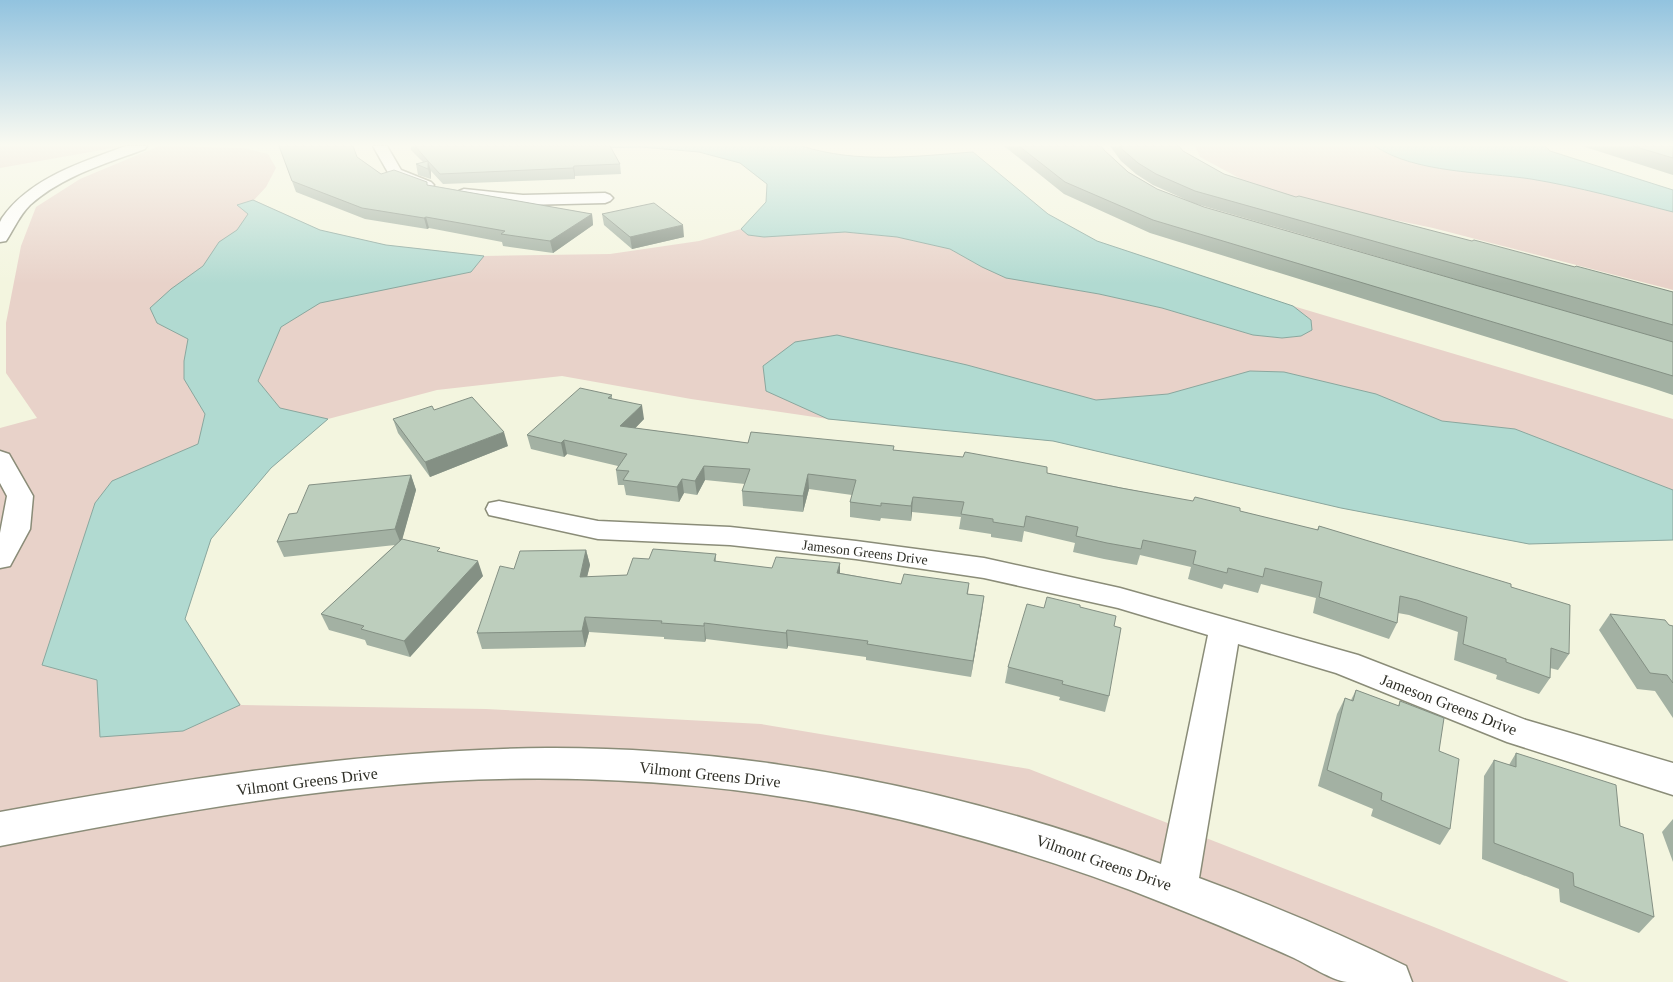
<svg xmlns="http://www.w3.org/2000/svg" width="1673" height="982" viewBox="0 0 1673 982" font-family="Georgia,serif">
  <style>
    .green { fill: #e8d2c9 }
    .water { fill: #b1dad1; stroke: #8aa79e }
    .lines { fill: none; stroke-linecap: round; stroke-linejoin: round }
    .street-casing { stroke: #8a8c78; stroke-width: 3 }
    .street { fill: #fff; fill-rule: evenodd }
    .wall { fill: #a3b1a3; fill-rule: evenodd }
    .shaded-wall { fill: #849084 }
    .building { fill: #bdcebd; stroke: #849084 }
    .labels { text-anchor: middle; stroke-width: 5; stroke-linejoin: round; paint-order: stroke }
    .street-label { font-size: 14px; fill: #2f2f27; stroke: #fff }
    .near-street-label { font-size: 16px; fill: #2f2f27; stroke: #fff }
  </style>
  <rect width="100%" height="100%" fill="#f3f5df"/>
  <!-- green -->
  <path class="green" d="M0,146H124L0,168Z
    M159,146L244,148L268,154L276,168L266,187L254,200L320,230L386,245L484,256L610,254L699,241L741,229L748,235L764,237L845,232L897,237L950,249L982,267L1028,282L1099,294L1162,308L1253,335L1282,338L1301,336L1311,320L1293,306L1673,419V540L1529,544L1341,508L1053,441L828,419L691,399L562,376L437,390L328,419L271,468L211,539L185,619L241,705L486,709L761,724L1029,769L1434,927L1569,982H0V428L37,418L6,373V323L21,246L36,207L80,179Z
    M1195,146H1375C1414,173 1484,172 1531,179C1579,187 1626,200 1673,212V290L1433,228L1309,202L1241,179L1200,157Z"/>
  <!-- water -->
  <path class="water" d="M517,146H802C857,164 917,156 973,152L1048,214L1097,241L1293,306L1311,320L1312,330L1301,336L1282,338L1253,335L1162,308L1099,294L1006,278L982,267L950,249L897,237L845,232L764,237L748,235L741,229L766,202L767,184L740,163L699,152L641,147L530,149Z
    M1375,146H1545L1550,151L1673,190V212C1626,200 1579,187 1531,179C1484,172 1414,173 1375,146Z
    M253,200L320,230L386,245L484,256L471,272L320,303L281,327L258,381L280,408L328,419L271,468L211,539L185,619L240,705L183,731L100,737L97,680L42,665L95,503L112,481L198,444L205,414L184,379V361L188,339L157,323L150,308L171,289L203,266L219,242L237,230L248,214L237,205Z
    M837,335L967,365L1096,400L1168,394L1250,371L1284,372L1376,394L1442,421L1515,429L1673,490V540L1529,544L1341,508L1053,441L828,419L766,391L763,366L795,342Z"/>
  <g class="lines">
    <defs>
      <path id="street" d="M126,146H147L145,149C105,164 62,176 30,205C19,216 14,229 6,241L0,242V222L2,218C30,178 82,162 126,146Z
        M373,146H387L401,170L431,182L434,185L431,188L426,190L390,176Z
        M464,189L523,195L605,193L610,195L613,198L610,201L605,203L523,205L459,197L456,194L459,191Z
        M0,451L9,454L33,496L30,529L10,566L0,568V533L7,496L0,483Z
        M499,501L598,521L730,527L856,541L984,558L1120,588L1358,655L1526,720L1673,763V795L1507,742L1336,673L1238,644L1199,878C1269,904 1339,933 1406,966L1412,982C1391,982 1367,982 1347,982C1331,980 1309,965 1294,958C1252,939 1209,921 1166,904C1094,875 1020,851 945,831C784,787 613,772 447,781C296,790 147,817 0,846V812C181,779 363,750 547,748C755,747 967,791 1161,864L1208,635L1118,608L984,578L856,559L730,545L598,539L489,515L486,509L489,503Z"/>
    </defs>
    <!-- street casing -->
    <use href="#street" class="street-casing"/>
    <!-- street -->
    <use href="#street" class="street"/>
  </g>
  <!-- wall -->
  <path class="wall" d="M279,146L357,157L381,174L428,185L592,214L593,225L553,253L503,246L502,242L429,228L427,229L365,219L296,192Z
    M411,146H610L620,164L621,174L575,176V179L443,184L431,171V179L418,175L416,164L423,162L411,150Z
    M1004,146H1101L1104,150L1128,172L1157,189L1191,202L1153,185L1136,174L1121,161L1110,146H1179L1183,151L1224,174L1296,197L1673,292V395L1649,387L1150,233L1064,194ZM1193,203L1551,307L1204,207Z
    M1582,146H1673V175Z
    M602,214L684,237L632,249L604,225Z
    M612,395V399L644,419L635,428L748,443L893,450L1047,473L1240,511L1317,530L1319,526L1511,587L1569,654L1558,670L1550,668V678L1539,694L1496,679L1497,675L1454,660L1458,632L1409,615L1398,613L1397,623L1389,639L1313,613L1316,598L1261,584L1258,593L1224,584L1222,589L1188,579L1191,567L1140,555L1137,565L1104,559L1073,552L1075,543L1024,531L1022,542L991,537V534L959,529L961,517L912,512L911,521L881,518L880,521L850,517V502L852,495L809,489L803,512L743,506L742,491L745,484L705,480L697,495L684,493L679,502L626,495L624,485H618L616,470L618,466L567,454L564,457L531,449L527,435Z
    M393,419L508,446L430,477L398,433Z
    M411,475L416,490L402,539L442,552L483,576L410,657L367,645L365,640L329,630L321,614L395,545L284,557L277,542L297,513Z
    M586,550L590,565L587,577L627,575L649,559L716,554V562L772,568L840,563V573L901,584L969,583L968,594L984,596L971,677L866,660V657L788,646L787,649L706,639L705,642L664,639V637L589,632L585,647L482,649L477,633L514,569Z
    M1080,607L1114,626L1109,696L1105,712L1059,700L1060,697L1005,683L1008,667L1044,608Z
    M1610,614L1673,626V718L1655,691L1637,689L1599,630Z
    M1356,690L1398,706L1400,701L1439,751L1450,829L1440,845L1371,816L1373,809L1318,786L1337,714L1345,698L1351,700Z
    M1516,753L1620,826L1654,917L1639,933L1560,902L1559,889L1482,859L1484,776L1494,760L1509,765Z
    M1673,819V862L1662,832Z"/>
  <!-- shaded-wall -->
  <path class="shaded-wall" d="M428,161L431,171V179L428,169Z
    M574,166L575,176V179L573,168Z
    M592,214L593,225L553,253L550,241Z
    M426,217L429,228L427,229L424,218Z
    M683,225L684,237L632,249L630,237Z
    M642,405L644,419L623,441L620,426Z
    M504,432L508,446L430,477L425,462Z
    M564,440L567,454L564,457L561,443Z
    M704,466L705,480L697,495L695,481Z
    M808,474L809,489L803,512V496Z
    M411,475L416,490L401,544L395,529Z
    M682,479L684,493L679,502L677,487Z
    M913,497L912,512L911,521V506Z
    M586,550L590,565L583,593L580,577Z
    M478,561L483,576L410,657L404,641Z
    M840,563V578L837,573Z
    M984,596L982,612L971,677L973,661Z
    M585,617L589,632L585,647L582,631Z
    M704,623L706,639L705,642L704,626Z
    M787,630L788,646L787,649L786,633Z"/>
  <!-- building -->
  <path class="building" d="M279,146H353L357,157L381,174L394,170L427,182V185L592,214L550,241L501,234L505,231L426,217L424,218L362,208L292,181Z
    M415,146H610L620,164L574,166L573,168L440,174L428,161V169L416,164L428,161Z
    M1019,146H1101L1104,150L1128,172L1157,189L1204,207L1673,342V376L1153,220L1065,182Z
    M1120,146H1179L1183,151L1224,174L1296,197L1299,196L1472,241L1474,240L1575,267L1576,266L1673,292V325L1195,191L1156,174L1138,163L1123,150Z
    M1633,146H1673V158Z
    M654,203L683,225L630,237L602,214Z
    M580,388L612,395L608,398L642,405L620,426L748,443L751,432L894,446L893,450L963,457L965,452L1047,467V473L1121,488L1193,501L1195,497L1240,508V511L1318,530L1319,526L1511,584V587L1570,605L1569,654L1551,648L1550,678L1506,662V659L1463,644L1467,617L1417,600L1400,596L1397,623L1319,597L1322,582L1265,568L1263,577L1228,568L1227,573L1193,564L1196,551L1143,540L1141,549L1107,543L1076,536L1078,527L1026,516L1024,527L993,522V519L961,514L964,502L913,497L911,506L881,503V506L850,502L856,480L808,474L803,496L742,491L750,469L704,466L695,481L682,479L677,487L623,480L629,471L616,470L627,454L564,440L561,443L527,435Z
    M472,397L504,432L425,462L393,419L432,406L434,410Z
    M411,475L395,529L277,542L289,514L297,513L309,485Z
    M402,539L440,548L437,551L478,561L404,641L361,629L364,626L321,614Z
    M653,549L716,554L714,561L772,568L776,557L840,563L837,573L901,584L904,574L969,583L967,594L984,596L973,661L867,644L868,641L787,630L786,633L704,623V626L661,623L662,621L585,617L582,631L477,633L500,566L514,569L520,551L586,550L580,577L627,575L633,558L649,559Z
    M1047,597L1080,605V607L1116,616L1114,626L1121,628L1109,696L1062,684L1063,681L1008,667L1027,604L1044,608Z
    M1610,614L1665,620L1669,625L1673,626V683L1667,675L1650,673Z
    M1356,690L1399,706L1400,701L1444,718L1439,751L1459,759L1450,829L1381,800L1382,793L1327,770L1345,698L1353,701Z
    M1516,753L1616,785L1620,826L1643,834L1654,917L1574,886L1573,873L1494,843V760L1516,767Z"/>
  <!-- sky -->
  <linearGradient id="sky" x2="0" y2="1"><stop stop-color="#92c3df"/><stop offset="0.51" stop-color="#fafaf1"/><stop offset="1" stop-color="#fafaf1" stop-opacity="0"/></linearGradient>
  <rect width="1673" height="284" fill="url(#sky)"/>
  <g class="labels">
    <!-- street labels -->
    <g class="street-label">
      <text transform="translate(865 552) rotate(7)" y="5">Jameson Greens Drive</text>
    </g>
    <!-- near-street labels -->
    <g class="near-street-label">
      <text transform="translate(1449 704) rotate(21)" y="6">Jameson Greens Drive</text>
      <text transform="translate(710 774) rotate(6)" y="6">Vilmont Greens Drive</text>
      <text transform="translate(307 781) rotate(-7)" y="6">Vilmont Greens Drive</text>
      <text transform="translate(1104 862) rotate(19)" y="6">Vilmont Greens Drive</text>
    </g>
  </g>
</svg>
